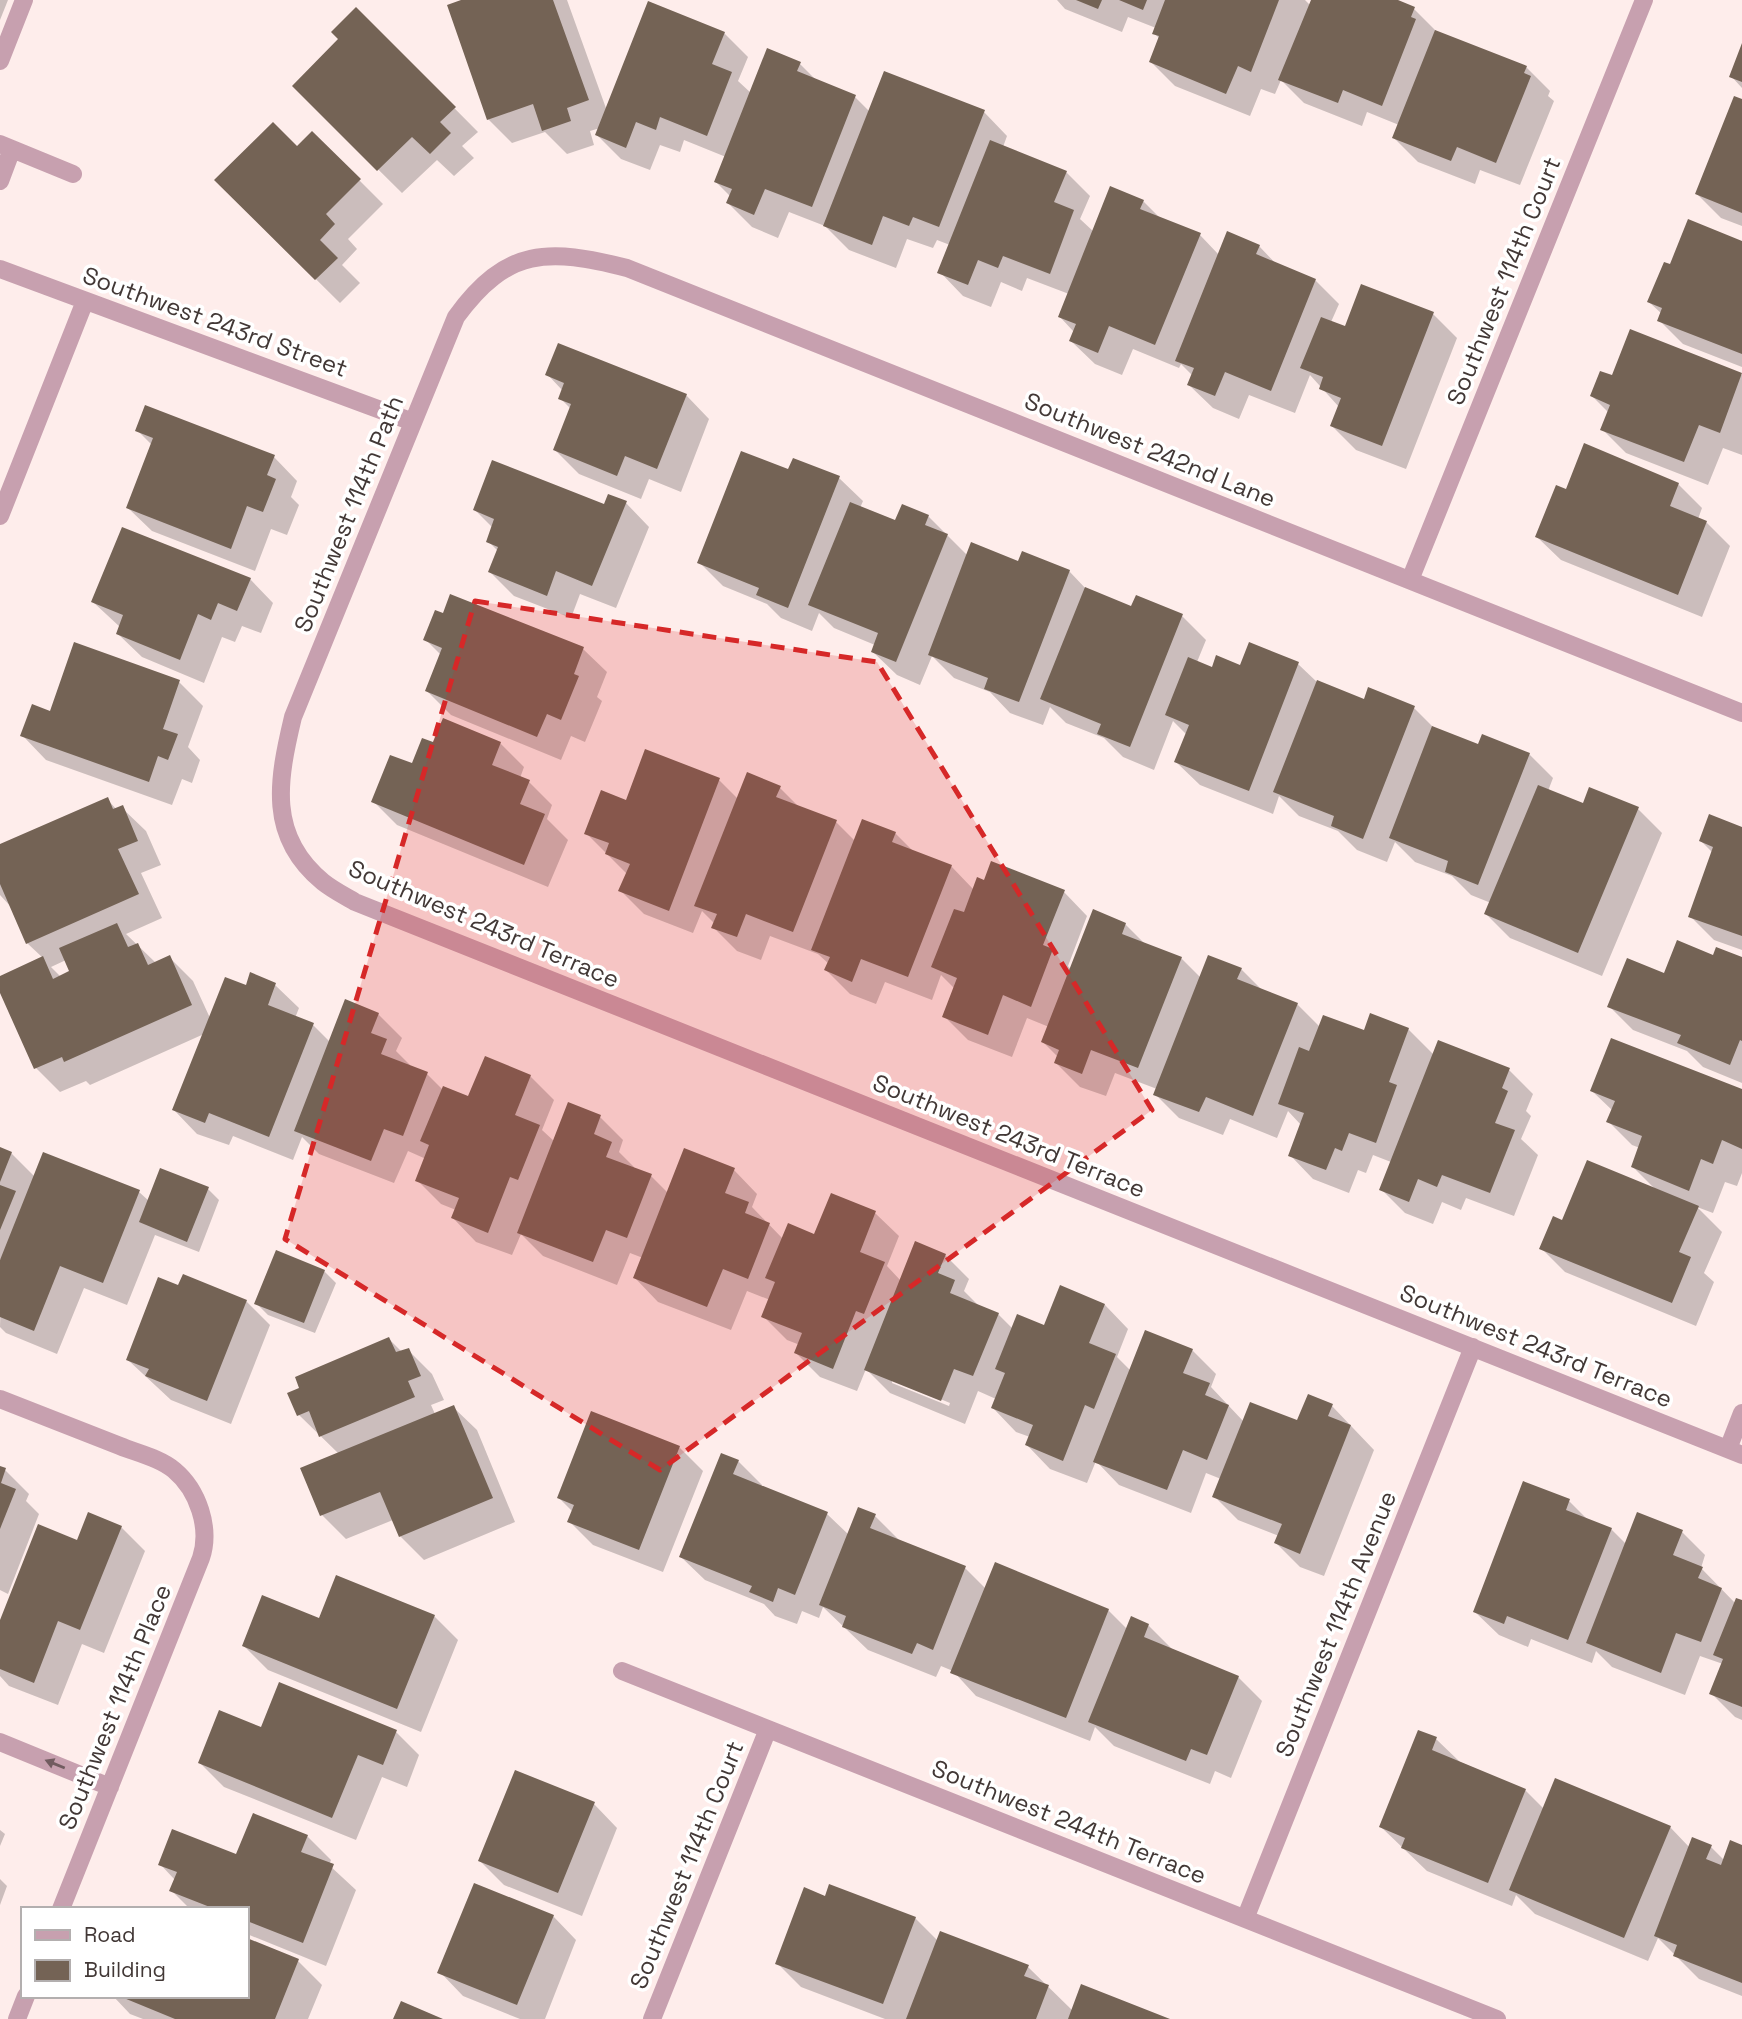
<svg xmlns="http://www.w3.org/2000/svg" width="1742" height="2019" viewBox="0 0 1742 2019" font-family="'Space Grotesk',sans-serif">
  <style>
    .shadow { fill: #0003; fill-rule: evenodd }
    .building { fill: #746355 }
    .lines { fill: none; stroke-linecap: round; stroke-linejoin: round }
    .minor { stroke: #c7a0af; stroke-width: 18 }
    .oneway { fill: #715c60 }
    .marked { fill: #d62828; fill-opacity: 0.2; stroke: #d62828; stroke-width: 5; stroke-dasharray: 14 9; stroke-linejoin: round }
    .labels { text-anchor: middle; stroke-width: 7; stroke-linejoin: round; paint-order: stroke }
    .street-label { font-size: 24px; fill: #423836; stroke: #fff }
  </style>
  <rect width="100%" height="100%" fill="#feedeb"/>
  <!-- shadow -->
  <path class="shadow" d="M0,0H8L0,20Z
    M467,0H567L607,111L724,33L748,57L738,81L751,93L800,64L817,81L855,97L870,112H984L1007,136L1003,147L1066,172L1090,196L1080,219L1094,232L1143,201L1161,219L1200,235L1219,255L1259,246L1277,265L1315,280L1339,304L1331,322L1346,328L1362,286L1433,314L1457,338L1406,469L1356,450L1332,426L1339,407L1310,375L1295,413L1249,395L1239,419L1213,408L1189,385L1193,376L1181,364L1179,368L1133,349L1122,375L1095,364L1071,341L1074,332L1060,317L1069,294L1027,278L1022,291L1001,282L991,307L963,296L940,272L950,245L937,240L933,248L907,239L896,268L849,250L825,226L789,212L778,238L752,227L728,203L731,197L716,182L726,157L684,140L680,152L660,145L650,170L621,159L597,135L600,128L590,131L594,145L567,154L545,132L512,143L488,119Z
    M1057,0H1305L1310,5L1312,0H1393L1414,9L1438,33L1526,67L1550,91L1548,96L1554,101L1520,185L1480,170L1475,184L1418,162L1394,138L1399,125L1367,112L1362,126L1304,103L1281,80L1275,94L1261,89L1250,116L1175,86L1151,62L1160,39L1154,33L1156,28L1128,17L1122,32L1065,9Z
    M356,9L478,132L462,146L474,158L454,176L437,160L402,193L294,86L340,39Z
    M1742,48V88L1731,76Z
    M1742,101V226L1721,218L1697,194Z
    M312,133L383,204L348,239L357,249L342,265L360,283L340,303L216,180L297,148Z
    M1742,243V367L1683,344L1659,320L1662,314L1649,302L1671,266Z
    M1631,331L1742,375V455L1723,448L1708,485L1626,453L1602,429L1609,413L1592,396L1613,378Z
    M547,374L686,395L709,419L681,492L649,479L641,499L579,474L555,450L571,409L560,398L563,391Z
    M137,430L274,457L297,481L291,497L299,505L287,535L271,529L255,571L152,531L128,508L152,445Z
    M794,460L839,478L863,501L860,508L896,523L928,516L968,556L1069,571L1088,591L1132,608L1182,616L1206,640L1197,662L1213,669L1298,664L1318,683L1365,701L1414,708L1435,729L1478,746L1529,754L1553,778L1548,791L1584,805L1638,809L1662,833L1602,976L1510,938L1486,914L1491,903L1471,895L1452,876L1415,862L1395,842L1387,862L1357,850L1338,831L1299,816L1279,796L1273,814L1200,785L1176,762L1187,735L1173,721L1154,770L1123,757L1104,738L1066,723L1050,707L1043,725L1010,713L990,692L954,678L932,656L920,685L897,675L873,652L875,645L834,628L819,613L812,631L781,618L767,604L723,586L699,562L789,472Z
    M1678,484L1702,508L1698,519L1706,522L1730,546L1702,617L1561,560L1537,537L1567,491Z
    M626,503L649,527L616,608L580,594L571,618L514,596L490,572L498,551L488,541L493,528L475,510L605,506Z
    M250,579L273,603L261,633L242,626L235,642L222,637L204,683L142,657L118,634L120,627L93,602Z
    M425,639L583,649L607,672L597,697L602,701L585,742L571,736L561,760L451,715L427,691L441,655Z
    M179,682L203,706L188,747L200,760L192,783L182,779L172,805L46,760L23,736L51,713Z
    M500,743L524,767L520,778L529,782L552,805L547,819L568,840L548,887L397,825L373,801L434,744Z
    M719,780L738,799L780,788L800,808L836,822L855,841L895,833L914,852L951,866L974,890L1064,892L1087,916L1068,966L1071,970L1094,912L1125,924L1146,945L1181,958L1201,978L1241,969L1263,991L1297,1004L1320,1027L1365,1033L1408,1029L1434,1055L1509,1070L1533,1094L1526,1111L1531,1116L1521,1139L1538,1155L1514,1216L1466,1198L1461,1210L1442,1202L1433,1224L1405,1213L1381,1189L1391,1162L1373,1155L1366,1173L1358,1170L1349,1193L1313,1179L1290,1155L1301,1125L1288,1111L1277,1138L1230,1119L1223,1135L1179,1118L1155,1094L1157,1089L1115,1073L1106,1096L1080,1087L1056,1063L1058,1057L1043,1042L1049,1027L1027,1018L1012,1057L968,1040L944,1016L955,989L941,975L932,1000L885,982L876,1004L850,994L826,970L829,964L818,954L770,936L761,960L737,951L713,927L715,924L702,911L693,933L644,914L621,891L627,874L586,833L628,802Z
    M107,799L117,810L122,808L146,831L161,865L141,873L162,918L126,934L156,963L169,957L193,981L210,1018L247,988L275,985L299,1008L295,1018L313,1025L330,1042L378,1014L402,1038L396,1051L410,1065L409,1067L427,1074L443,1090L469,1099L530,1076L554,1100L542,1130L555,1142L600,1117L623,1140L619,1152L634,1167V1169L651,1176L668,1193L734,1170L757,1194L752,1207L783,1239L815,1236L875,1213L899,1236L887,1266L901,1281L945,1255L969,1279L964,1291L978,1305L998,1314L1013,1329L1045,1327L1105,1305L1128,1329L1117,1357L1131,1371L1192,1350L1216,1374L1211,1387L1244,1422L1298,1423L1332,1406L1374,1450L1324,1576L1300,1567L1276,1543L1279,1536L1238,1520L1214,1496L1221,1479L1206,1473L1191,1513L1119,1485L1096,1461L1087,1483L1050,1469L1027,1445L1030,1437L1016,1432L993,1408L996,1399L978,1391L965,1424L890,1393L866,1369L857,1391L820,1377L796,1353L800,1345L787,1340L763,1316L770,1300L747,1291L731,1330L658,1302L635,1278L643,1258L630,1253L617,1285L543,1256L521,1234L512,1255L476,1242L453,1218L456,1210L441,1204L417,1180L426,1159L408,1151L394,1183L319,1154L302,1137L293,1160L233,1136L229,1145L197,1134L174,1110L204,1034L90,1085L86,1081L60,1092L36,1068L0,989V977L43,958L27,943L12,908L0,895V846ZM66,960L71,972L61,977L51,967ZM892,1379L950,1403L949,1406L892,1383Z
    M1742,828V950L1714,940L1690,916L1713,853L1701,841Z
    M1714,957L1742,959V1083L1703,1067L1687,1051L1633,1030L1609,1006L1665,975Z
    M1592,1091H1742V1173L1737,1186L1725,1182L1713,1213L1697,1207L1722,1232L1704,1273L1714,1282L1696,1326L1565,1272L1541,1248L1563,1222L1657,1191L1633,1167L1640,1148L1632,1145L1608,1121L1613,1111Z
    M0,1149L11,1153L35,1177L139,1192L149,1201L208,1189L219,1200L199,1252L155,1235L127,1305L84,1288L57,1354L6,1333L0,1327L2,1260L0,1259Z
    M324,1271L336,1283L315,1333L268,1315L256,1303Z
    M179,1288L246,1301L270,1325L231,1424L171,1400L128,1360Z
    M389,1339L402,1352L408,1350L432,1374L444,1400L431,1405L435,1414L453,1407L477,1430L515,1522L424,1560L400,1536L393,1520L346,1539L322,1515L302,1468L339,1454L299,1415Z
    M679,1447L703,1471L663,1572L593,1545L569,1521L573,1512L559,1498Z
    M738,1461L762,1485L761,1487L827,1514L849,1535L875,1516L899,1540L965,1568L986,1589L1108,1610L1128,1630L1148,1625L1172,1649L1238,1677L1262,1701L1231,1778L1215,1771L1210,1784L1114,1746L1095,1727L1090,1741L976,1696L953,1671L941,1666L936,1677L868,1650L823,1607L819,1618L802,1611L797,1624L775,1616L764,1604L705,1580L681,1557Z
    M0,1468L5,1470L29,1494L26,1501L39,1514L8,1594L0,1590Z
    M1569,1501L1589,1521L1611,1529L1627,1545L1682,1532L1705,1555L1701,1568L1735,1603L1742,1602V1720L1735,1717L1711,1693L1723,1664L1700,1656L1685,1695L1612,1667L1596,1651L1592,1663L1531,1639L1528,1647L1499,1635L1475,1612Z
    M121,1527L145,1551L104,1653L82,1644L58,1705L9,1686L0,1676V1625L78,1543Z
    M434,1616L458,1640L421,1732L268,1670L244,1646L320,1620Z
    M262,1729L396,1732L419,1755L407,1787L382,1777L356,1840L224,1787L200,1763Z
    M1436,1739L1460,1762L1525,1790L1544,1809L1670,1827L1690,1848L1711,1847L1725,1861L1742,1847V1996L1699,1979L1658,1938L1648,1961L1535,1914L1516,1895L1512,1906L1427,1871L1381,1827Z
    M594,1804L617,1828L582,1916L504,1885L480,1861Z
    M0,1830L5,1834L0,1846Z
    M307,1836L331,1860L329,1865L356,1890L326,1966L247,1934V1909H190L171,1890L175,1880L160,1864L237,1856Z
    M0,1879L7,1886L0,1905Z
    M826,1898L915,1918L938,1941L1028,1967L1073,2011L1165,2019H885L801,1987L777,1963Z
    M553,1916L576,1940L545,2019H520L463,1996L440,1972Z
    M247,1940L298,1961L322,1985L308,2019H143L130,2014L113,1996H247Z"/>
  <!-- building -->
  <path class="building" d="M461,0H553L589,100L567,108L571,121L542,131L533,104L487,120L447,5Z
    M1076,0H1102L1098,9Z
    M1119,0H1147L1143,10Z
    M1165,0H1279L1251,72L1238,66L1226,94L1149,62L1159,36L1152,34Z
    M1311,0H1398L1415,7L1411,17L1416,19L1382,106L1343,90L1338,103L1278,80Z
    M648,1L725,32L712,64L732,72L707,136L660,117L656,130L636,122L626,148L595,135Z
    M356,7L456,107L440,122L451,133L430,154L412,137L377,171L292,86L338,39L331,32Z
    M1435,30L1527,66L1524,73L1531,76L1496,163L1457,147L1451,161L1392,138Z
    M1742,43V82L1729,77Z
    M767,48L801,62L797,71L856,95L812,207L765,189L754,215L726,203L732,189L714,182Z
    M884,71L985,110L939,227L913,217L909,226L883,216L872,245L823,226Z
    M1734,96L1742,99V213L1695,194Z
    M273,122L297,146L312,131L361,179L326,214L335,224L320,240L338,258L315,280L214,180Z
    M990,140L1067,171L1054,202L1074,210L1050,274L1003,256L998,268L978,260L968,285L937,273Z
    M1110,186L1144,200L1140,209L1201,233L1155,345L1109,326L1098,353L1069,341L1076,324L1058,317Z
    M1688,219L1742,241V354L1657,321L1662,308L1647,302L1664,262L1670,264Z
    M1227,231L1260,245L1256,254L1316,279L1271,391L1225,372L1215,396L1187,385L1194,368L1175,361Z
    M1361,284L1434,312L1382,446L1330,426L1341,398L1319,389L1323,377L1300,368L1321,317L1345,326Z
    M1630,329L1742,373L1720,433L1699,425L1684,462L1600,430L1610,405L1590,396L1600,371L1612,375Z
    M558,343L687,394L657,469L625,456L617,476L553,450L571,404L558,399L564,383L545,375Z
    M145,405L275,455L267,475L276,479L263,512L247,506L231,549L126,508L153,438L135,431Z
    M1584,443L1679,483L1670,506L1707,521L1678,595L1535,537L1556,485L1566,489Z
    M741,451L788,469L793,458L840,476L788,608L756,595L759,588L697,563Z
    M492,460L604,504L608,494L627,501L592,586L556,571L547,596L488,572L498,547L486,542L494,519L473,510Z
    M850,502L895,520L902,504L929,515L925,525L948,534L896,662L871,652L878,633L808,605Z
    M122,527L251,578L237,611L218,603L211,620L198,614L180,660L116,634L123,615L91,602Z
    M971,542L1018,561L1022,551L1070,570L1019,702L984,689L988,678L928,655Z
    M1085,587L1131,606L1136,595L1183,614L1130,747L1097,734L1101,724L1040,699Z
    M450,594L584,647L574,674L579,676L561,720L547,714L537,737L425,691L442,648L423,640L435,610L443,613Z
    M74,642L180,680L163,729L178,734L168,760L158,756L149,782L20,736L32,704L50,711Z
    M1249,642L1299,662L1249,791L1174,762L1189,725L1165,715L1188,657L1212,667L1216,655L1240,665Z
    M1317,680L1364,699L1368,687L1415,706L1363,839L1331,826L1334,816L1273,792Z
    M443,718L501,742L492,765L530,780L520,804L545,814L524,865L371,802L390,755L412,763L422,738L433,742Z
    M1432,726L1478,744L1482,734L1530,753L1478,885L1445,872L1448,861L1389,838Z
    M645,749L720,778L669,911L618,891L630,864L605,854L609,843L584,834L601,790L626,800Z
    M747,772L781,786L776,797L837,820L793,932L746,914L737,937L711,928L717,914L694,906Z
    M1538,785L1583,803L1589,787L1639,807L1578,953L1484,914Z
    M108,797L113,809L123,805L138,841L118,849L139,894L26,944L0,884V844Z
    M1709,814L1742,827V936L1688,917L1713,847L1699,841Z
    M862,819L896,832L892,842L952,865L908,977L861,959L852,982L824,970L830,957L811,950Z
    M991,861L1065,890L1043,945L1053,949L1031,1007L1003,995L988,1035L942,1017L957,978L931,967L954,909L964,912L977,877L984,880Z
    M1093,909L1126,923L1122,934L1182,957L1138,1068L1091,1050L1082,1074L1054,1063L1059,1050L1041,1042Z
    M117,923L128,947L138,943L148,965L170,955L192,1005L64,1062L62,1057L34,1069L0,993V976L43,956L53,979L69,971L59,948Z
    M1677,940L1713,955L1716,947L1742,957V1041L1740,1040L1730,1065L1677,1043L1681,1035L1607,1007L1627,958L1664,973Z
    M1208,955L1242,968L1237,979L1298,1003L1253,1116L1206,1097L1199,1112L1153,1095Z
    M250,972L276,983L268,1005L314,1023L269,1137L209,1113L205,1123L172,1110L225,977L246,985Z
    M345,999L379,1013L371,1033L387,1039L381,1054L428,1072L403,1136L384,1129L371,1161L294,1131Z
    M1370,1013L1409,1028L1389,1082L1397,1085L1376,1143L1349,1133L1342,1151L1335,1148L1326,1170L1288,1156L1304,1113L1278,1104L1299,1047L1309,1051L1323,1015L1364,1030Z
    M1611,1038L1742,1089V1149L1722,1140L1713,1164L1701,1159L1689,1191L1631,1167L1642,1136L1606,1122L1615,1101L1590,1091Z
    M1438,1040L1510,1068L1502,1088L1508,1091L1495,1123L1515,1130L1490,1193L1442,1175L1437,1187L1418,1179L1409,1202L1379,1190Z
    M485,1056L531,1075L515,1115L540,1125L518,1180L510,1177L488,1233L451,1218L459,1198L415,1181L429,1145L420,1141L443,1086L468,1096Z
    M568,1102L601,1115L594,1134L612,1142L606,1157L652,1174L627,1238L606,1230L593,1262L517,1233Z
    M0,1147L12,1152L0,1182Z
    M684,1148L735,1168L725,1193L749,1202L745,1213L770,1223L748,1279L723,1269L707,1307L633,1278Z
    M43,1152L140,1190L103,1283L60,1266L34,1331L0,1317V1260Z
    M1587,1160L1699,1206L1679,1252L1691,1257L1672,1303L1539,1249L1553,1216L1562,1220Z
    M160,1168L209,1187L187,1242L139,1222Z
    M0,1185L16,1191L0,1230Z
    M831,1193L876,1211L860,1252L885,1262L864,1314L856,1311L833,1369L794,1353L802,1333L761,1317L775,1282L765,1278L788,1223L814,1234Z
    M915,1241L946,1254L938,1273L955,1280L950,1293L999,1313L973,1376L954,1369L941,1401L864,1370Z
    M276,1250L325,1270L304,1323L254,1304Z
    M183,1274L247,1300L207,1401L145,1376L149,1369L126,1360L158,1277L178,1285Z
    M1060,1285L1105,1304L1089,1343L1116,1354L1094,1409L1085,1405L1063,1461L1025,1445L1033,1425L991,1408L1005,1373L995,1369L1017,1314L1044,1325Z
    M1145,1330L1193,1349L1183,1373L1210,1383L1205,1395L1229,1405L1207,1460L1183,1450L1167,1490L1093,1462Z
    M389,1337L396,1352L409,1348L421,1376L408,1381L415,1397L319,1437L309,1411L297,1416L287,1393L299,1388L295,1377Z
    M1308,1394L1333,1404L1328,1416L1351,1425L1300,1554L1274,1543L1282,1524L1212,1497L1250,1402L1297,1420Z
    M454,1405L493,1498L399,1537L380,1492L320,1516L300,1468Z
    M591,1411L680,1446L639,1550L567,1522L574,1505L557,1498Z
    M721,1453L739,1460L733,1474L828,1512L795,1595L778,1588L773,1602L749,1592L752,1586L679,1557Z
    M0,1466L6,1468L1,1483L16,1489L0,1529Z
    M1523,1481L1570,1499L1566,1510L1612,1528L1568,1640L1507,1616L1504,1624L1473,1612Z
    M858,1507L876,1514L870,1528L966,1566L933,1650L917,1643L912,1654L842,1627L846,1616L819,1605Z
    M88,1512L122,1526L80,1630L58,1621L34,1683L0,1669V1620L38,1524L77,1540Z
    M1637,1512L1683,1530L1673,1555L1703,1567L1698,1578L1722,1588L1701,1642L1676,1633L1661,1673L1586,1643Z
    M995,1562L1109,1609L1066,1718L950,1673Z
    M336,1575L435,1615L397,1709L242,1646L262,1595L319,1618Z
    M1736,1598L1742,1600V1707L1709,1694L1723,1659L1713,1655Z
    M1131,1616L1149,1624L1144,1637L1239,1676L1207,1755L1191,1749L1186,1761L1088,1722Z
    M279,1682L397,1730L383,1765L358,1755L332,1818L198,1763L219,1710L261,1727Z
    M1418,1730L1437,1737L1432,1750L1526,1789L1488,1883L1401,1848L1405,1838L1379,1827Z
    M515,1770L595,1802L558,1893L478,1861Z
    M1555,1778L1671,1826L1624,1938L1509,1890Z
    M253,1813L308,1835L301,1852L334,1864L303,1943L247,1921V1909H215L169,1891L177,1872L158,1865L172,1829L236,1854Z
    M1692,1837L1712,1845L1706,1859L1721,1865L1730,1840L1742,1845V1983L1673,1956L1677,1945L1654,1936Z
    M474,1883L554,1915L517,2005L437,1973Z
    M829,1884L916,1917L883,2004L775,1964L804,1887L825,1896Z
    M940,1931L1029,1965L1024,1976L1049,1985L1036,2019H906Z
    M247,1938L299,1959L275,2019H175L119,1996H247Z
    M1081,1984L1170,2019H1068Z
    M401,2001L443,2019H393Z"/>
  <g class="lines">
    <!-- minor -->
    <path class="minor" d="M0,61L24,0
      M0,144L73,174
      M0,181L12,149
      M0,269L413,422
      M0,516L85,301
      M1410,580L1644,0
      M1742,713L627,268C548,248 507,247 456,317L293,717C278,780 267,836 323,882C333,890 345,896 355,902L1742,1455
      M0,1399C40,1415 80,1430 120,1446C137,1453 160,1458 174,1470C198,1490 211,1528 201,1558L61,1909
      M1728,1449L1742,1413
      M622,1671L1497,2019
      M0,1742L110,1787
      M1245,1919L1473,1347
      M17,2019L26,1996
      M652,2019L768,1729"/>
  </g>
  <!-- one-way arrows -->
  <defs><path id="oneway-solid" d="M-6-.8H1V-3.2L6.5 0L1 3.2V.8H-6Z" transform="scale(1.75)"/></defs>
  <use class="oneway" href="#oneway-solid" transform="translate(55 1764) rotate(-158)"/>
  <!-- marked area -->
  <path class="marked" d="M475,601L877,662L1152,1110L660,1470L285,1239Z"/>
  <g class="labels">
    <!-- street labels -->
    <g class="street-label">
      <text transform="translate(1504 281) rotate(-68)" y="8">Southwest 114th Court</text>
      <text transform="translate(215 322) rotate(20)" y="8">Southwest 243rd Street</text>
      <text transform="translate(1150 450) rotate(22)" y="8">Southwest 242nd Lane</text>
      <text transform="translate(349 514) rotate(-68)" y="8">Southwest 114th Path</text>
      <text transform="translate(484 924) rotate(23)" y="8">Southwest 243rd Terrace</text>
      <text transform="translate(1009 1136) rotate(22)" y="8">Southwest 243rd Terrace</text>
      <text transform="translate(1536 1346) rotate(22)" y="8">Southwest 243rd Terrace</text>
      <text transform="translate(1336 1624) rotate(-68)" y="8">Southwest 114th Avenue</text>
      <text transform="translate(115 1707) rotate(-68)" y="8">Southwest 114th Place</text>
      <text transform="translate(1069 1822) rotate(22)" y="8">Southwest 244th Terrace</text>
      <text transform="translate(687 1865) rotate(-68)" y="8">Southwest 114th Court</text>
    </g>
  </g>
  <!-- legend -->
  <rect x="21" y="1907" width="228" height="91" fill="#ffffff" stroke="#b3afaf" stroke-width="2"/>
  <rect x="35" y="1930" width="35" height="10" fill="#c7a0af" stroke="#b3afaf" stroke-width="2"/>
  <text x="84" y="1942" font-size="21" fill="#423836">Road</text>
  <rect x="35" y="1960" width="35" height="21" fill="#746355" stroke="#b3afaf" stroke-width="2"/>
  <text x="84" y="1977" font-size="21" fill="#423836">Building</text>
</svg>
